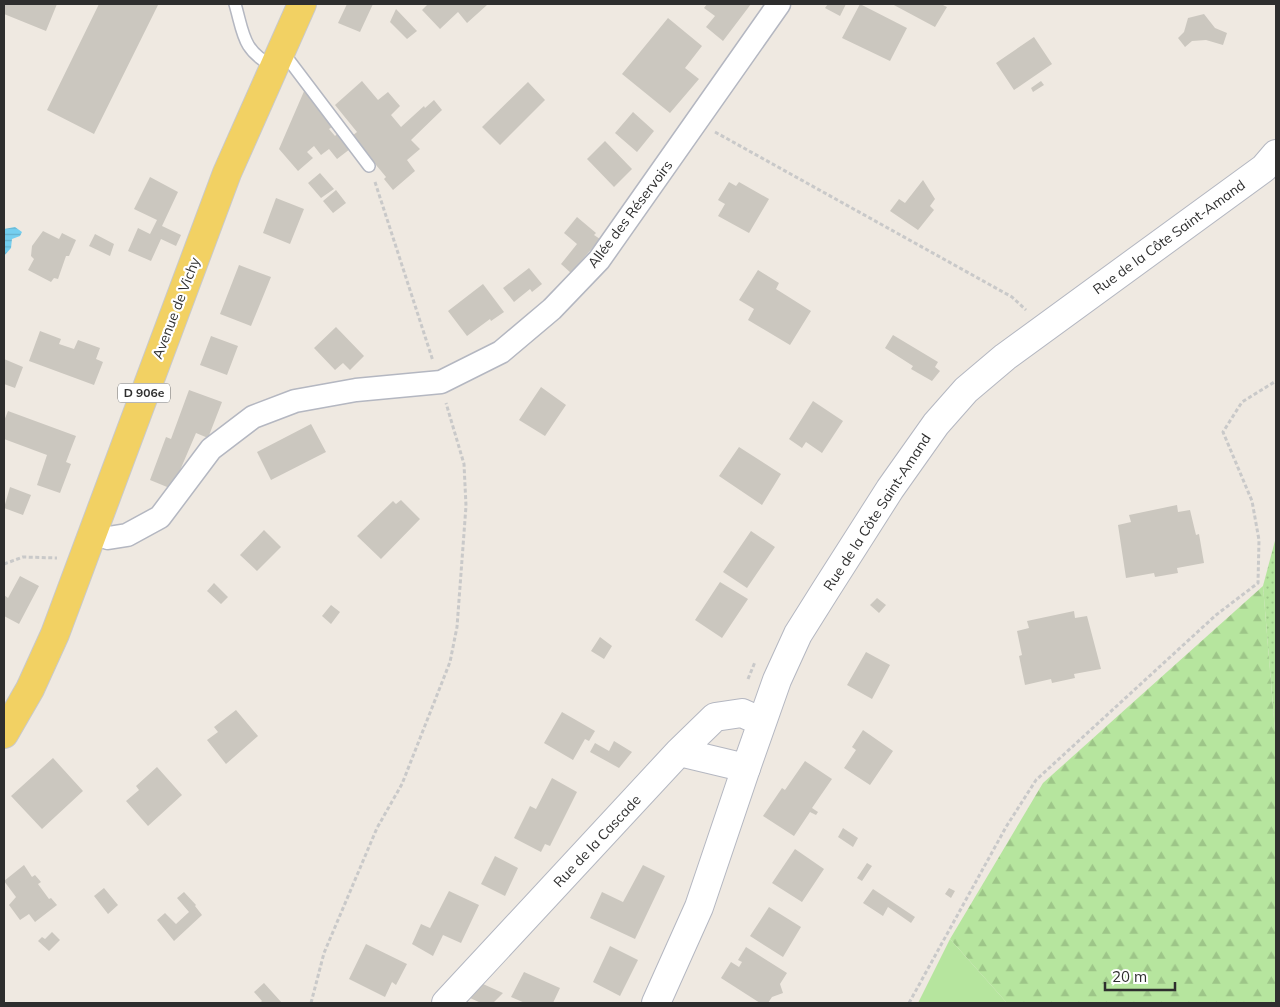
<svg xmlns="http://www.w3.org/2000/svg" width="1280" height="1007" viewBox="0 0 1280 1007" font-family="Mulish,sans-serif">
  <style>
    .grass { fill: url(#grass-dots) }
    .forest { fill: url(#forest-firs) }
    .garden { fill: #b6e59e }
    .water { fill: url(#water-rules) }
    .building { fill: #cbc7bf }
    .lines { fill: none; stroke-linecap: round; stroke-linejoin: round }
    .service-casing { stroke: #b4b7c1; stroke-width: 14 }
    .minor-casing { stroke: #b4b7c1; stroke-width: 25 }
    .tertiary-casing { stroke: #b4b7c1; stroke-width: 30 }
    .secondary-casing { stroke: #b4b7c1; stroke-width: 30 }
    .primary-casing { stroke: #c9c9c9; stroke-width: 30 }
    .path { stroke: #c9c9c9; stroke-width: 3; stroke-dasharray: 4 2.5; stroke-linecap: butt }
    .service { stroke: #fff; stroke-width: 11 }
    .minor { stroke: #fff; stroke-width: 22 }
    .tertiary { stroke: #fff; stroke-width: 28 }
    .secondary { stroke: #fff; stroke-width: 28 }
    .primary { stroke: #f2d163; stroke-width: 28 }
    .labels { text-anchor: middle; stroke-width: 4.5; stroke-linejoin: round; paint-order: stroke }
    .shield { fill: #fff; stroke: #6d6d6d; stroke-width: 1 }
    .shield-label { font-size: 12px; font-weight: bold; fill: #2e2e2e }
    .street-label { font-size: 14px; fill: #2e2e2e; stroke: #fff }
  </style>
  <defs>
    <pattern id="grass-dots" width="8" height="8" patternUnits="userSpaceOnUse" patternTransform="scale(1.25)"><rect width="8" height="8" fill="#b6e59e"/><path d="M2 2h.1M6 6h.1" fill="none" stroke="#9dc588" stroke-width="1.8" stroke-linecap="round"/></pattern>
    <pattern id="forest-firs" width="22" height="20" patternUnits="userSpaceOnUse" patternTransform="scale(1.25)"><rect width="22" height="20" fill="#b6e59e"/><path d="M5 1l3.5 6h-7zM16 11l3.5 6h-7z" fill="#9dc588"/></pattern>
    <pattern id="water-rules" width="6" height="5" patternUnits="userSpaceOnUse" patternTransform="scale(1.25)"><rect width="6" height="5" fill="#75cff0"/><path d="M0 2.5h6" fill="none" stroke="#66b2ce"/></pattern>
  </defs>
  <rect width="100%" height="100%" fill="#efe9e1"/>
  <!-- grass -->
  <path class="grass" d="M1276,537V743L1263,586Z"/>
  <!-- forest -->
  <path class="forest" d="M1263,586L1276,743V1003H1007L950,939L1043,783Z"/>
  <!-- garden -->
  <path class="garden" d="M950,939L1007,1003H918Z"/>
  <!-- water -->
  <path class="water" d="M15,227L22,232L20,236L12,239L11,248L4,256V229Z"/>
  <!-- building -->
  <path class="building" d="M4,4H57L46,31L4,14Z
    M99,4L158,5L94,134L47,110Z
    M347,4H373L360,32L338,23Z
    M428,4H485L487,5L467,23L458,12L440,29L422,10Z
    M707,4H751L723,41L706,27L715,16L704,8Z
    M828,4H846L840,16L825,8Z
    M860,4L907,28L890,61L842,38Z
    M892,4H941L947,7L935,27Z
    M396,9L417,31L407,39L390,22Z
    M1204,14L1215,28L1227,33L1223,45L1206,40L1192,41L1185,47L1178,38L1184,32L1188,18Z
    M668,18L702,46L685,68L699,79L670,113L622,74Z
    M1034,37L1052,64L1014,90L996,63Z
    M362,81L378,100L388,92L400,106L391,115L401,127L424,106L425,108L434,100L442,110L411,140L420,149L407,160L415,171L393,190L384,179L386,177L352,136L357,132L335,105Z
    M1041,81L1044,85L1033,92L1031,88Z
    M528,82L545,100L500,145L482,127Z
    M305,89L335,125L329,129L335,136L338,133L350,149L337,159L329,149L321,155L314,146L307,152L313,158L298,171L279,149Z
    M633,112L654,131L637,152L615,133Z
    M605,141L632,169L614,187L587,159Z
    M320,173L334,189L321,198L308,183Z
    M150,177L178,192L162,226L181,235L176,246L161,239L151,261L128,251L138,228L150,234L157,220L134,209Z
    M923,180L935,199L930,206L934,210L918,230L890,211L899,199L905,203Z
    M729,182L736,186L739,182L769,199L749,233L718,216L725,204L718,200Z
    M336,190L346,203L333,213L323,201Z
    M276,198L304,209L290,244L263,233Z
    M577,217L596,233L594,235L600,239L571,273L561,264L577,244L564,233Z
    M43,231L59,239L62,233L76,240L69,256H66L58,279L54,278L51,282L28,270L34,259L31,256L32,246Z
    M95,234L114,244L110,256L89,246Z
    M239,265L271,277L251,326L220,314Z
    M529,268L542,284L532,292L530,289L514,302L503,288Z
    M758,270L779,283L776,289L811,311L790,345L748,320L754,309L739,300Z
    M483,284L504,312L491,321L490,319L467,336L448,311Z
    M336,327L364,356L350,370L343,363L335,370L314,348Z
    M40,331L61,339L59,344L74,349L78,340L100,348L96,359L103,362L94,385L29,361Z
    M893,335L938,362L935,367L940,371L932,381L911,369L913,366L885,348Z
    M211,336L238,346L227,375L200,365Z
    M4,359L23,367L15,388L4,384Z
    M541,387L566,405L545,436L519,420Z
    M189,390L222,402L208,438L196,433L172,489L150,480L166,437L171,439Z
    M813,401L843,421L822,453L806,442L802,448L789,439Z
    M8,411L76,436L66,462L71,464L60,493L37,485L47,455L4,439V421Z
    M311,424L326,452L271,480L257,452Z
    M739,447L781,474L762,505L719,476Z
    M10,487L31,495L23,515L4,508Z
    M401,500L420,519L381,559L357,536L393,501L396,504Z
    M1177,505L1178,512L1190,510L1196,535L1199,534L1204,563L1177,568L1178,573L1155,577L1154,573L1126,578L1118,525L1131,522L1129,515Z
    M264,530L281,547L257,571L240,555Z
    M751,531L775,547L747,588L723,572Z
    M20,576L39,586L19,624L4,616V595L8,598Z
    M720,582L748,599L722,638L695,620Z
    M214,583L228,597L221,604L207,591Z
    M877,598L886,605L879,613L870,605Z
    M331,605L340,612L331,624L322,616Z
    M1074,611L1075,618L1087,616L1101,669L1074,674L1075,678L1052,683L1051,679L1025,685L1019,656L1022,655L1017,631L1029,628L1027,621Z
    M600,637L612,646L604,659L591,651Z
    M866,652L890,665L872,699L847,685Z
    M236,710L258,736L226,764L207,740L218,732L214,727Z
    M562,712L595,731L589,741L585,739L573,760L544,743Z
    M863,730L893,751L870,785L844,768L856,750L852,747Z
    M614,741L632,752L619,768L590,752L595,743L609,751Z
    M53,758L83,791L42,829L11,796Z
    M805,761L832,779L812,808L818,812L816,815L810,812L794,836L763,816L782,788L785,790Z
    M157,767L182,795L148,826L126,801L139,790L136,786Z
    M552,778L577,792L550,846L545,844L541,852L514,838L530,806L536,809Z
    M843,828L858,838L853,847L838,837Z
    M795,849L824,869L802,902L772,883Z
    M495,856L518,868L505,896L481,884Z
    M867,863L872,866L862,881L857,878Z
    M24,865L32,877L35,875L41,882L38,884L49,899L51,898L57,905L35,922L29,914L20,920L9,905L16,897L4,881Z
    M643,865L665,876L635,939L590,918L602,892L623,902Z
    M104,888L118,905L108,914L94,896Z
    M949,888L955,891L951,898L945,894Z
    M873,889L915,917L911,923L888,907L883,916L863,903Z
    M449,891L479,905L461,943L443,935L433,956L412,944L421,924L430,928Z
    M184,892L196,905L195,906L202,915L174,941L157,920L165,913L176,924L189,912L177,898Z
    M769,907L801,927L783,957L750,936Z
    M52,932L60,940L49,951L38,941L42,937L45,939Z
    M366,944L407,964L396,985L392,982L385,997L349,979Z
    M610,946L638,960L620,996L593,982Z
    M746,947L787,973L780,984L783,993L772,997L768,1003H760L721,978L731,962L739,967L742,962L738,960Z
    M524,972L560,988L553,1003H525L511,997Z
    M264,983L282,1003H260L262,1001L254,992Z
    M483,984L503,993L493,1003H481L470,998Z"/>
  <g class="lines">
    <defs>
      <path id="service" d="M235,4C244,35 242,50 274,67
        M282,51L369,166"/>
      <path id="minor" d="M93,533L108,538L127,535L160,517L211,449L253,417L295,401L356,390L441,382L501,352L552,309L599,260L779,4"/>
      <path id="tertiary" d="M656,1003L699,907L746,768"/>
      <path id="secondary" d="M679,752L746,768L777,680L798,634L825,591L890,489L936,424L966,390L1005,357L1264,168L1276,154
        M446,1003L679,752L715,717L742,713L762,722"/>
      <path id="primary" d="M4,734L30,689L55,634L227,173L302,4"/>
    </defs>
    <!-- service casing -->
    <use href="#service" class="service-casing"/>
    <!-- minor casing -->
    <use href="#minor" class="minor-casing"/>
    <!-- tertiary casing -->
    <use href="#tertiary" class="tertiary-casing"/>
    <!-- secondary casing -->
    <use href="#secondary" class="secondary-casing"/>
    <!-- primary casing -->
    <use href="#primary" class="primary-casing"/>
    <!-- path -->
    <path class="path" d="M715,132L1012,297L1026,310
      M375,182L433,361
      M4,564L23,557L57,558
      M748,679L755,662
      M311,1003L324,953L377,828L402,784L450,662L457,627L466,506L464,464L446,403
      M909,1003L1006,827L1036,780L1216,615L1258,583L1259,540L1252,501L1223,432L1242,402L1276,381"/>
    <!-- service -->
    <use href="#service" class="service"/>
    <!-- minor -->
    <use href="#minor" class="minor"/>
    <!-- tertiary -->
    <use href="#tertiary" class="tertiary"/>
    <!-- secondary -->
    <use href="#secondary" class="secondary"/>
    <!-- primary -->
    <use href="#primary" class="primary"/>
  </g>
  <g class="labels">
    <!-- shield labels -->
    <rect class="shield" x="118" y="383.5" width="52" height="19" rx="4"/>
    <g class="shield-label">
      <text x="144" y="397">D 906e</text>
    </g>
    <!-- street labels -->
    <g class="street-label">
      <text transform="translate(630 214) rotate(-53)" y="5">Allée des Réservoirs</text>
      <text transform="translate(1169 237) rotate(-36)" y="5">Rue de la Côte Saint-Amand</text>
      <text transform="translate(176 308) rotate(-69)" y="5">Avenue de Vichy</text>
      <text transform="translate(877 512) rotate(-57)" y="5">Rue de la Côte Saint-Amand</text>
      <text transform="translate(597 841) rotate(-47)" y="5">Rue de la Cascade</text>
    </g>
  </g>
  <!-- border -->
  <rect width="1280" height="1007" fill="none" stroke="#2e2e2e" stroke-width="10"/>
  <!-- scale -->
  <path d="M1105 982v8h70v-8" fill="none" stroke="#2e2e2e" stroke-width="2.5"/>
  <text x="1112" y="982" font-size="15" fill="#2e2e2e" stroke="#ffffff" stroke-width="4" paint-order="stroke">20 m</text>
</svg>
